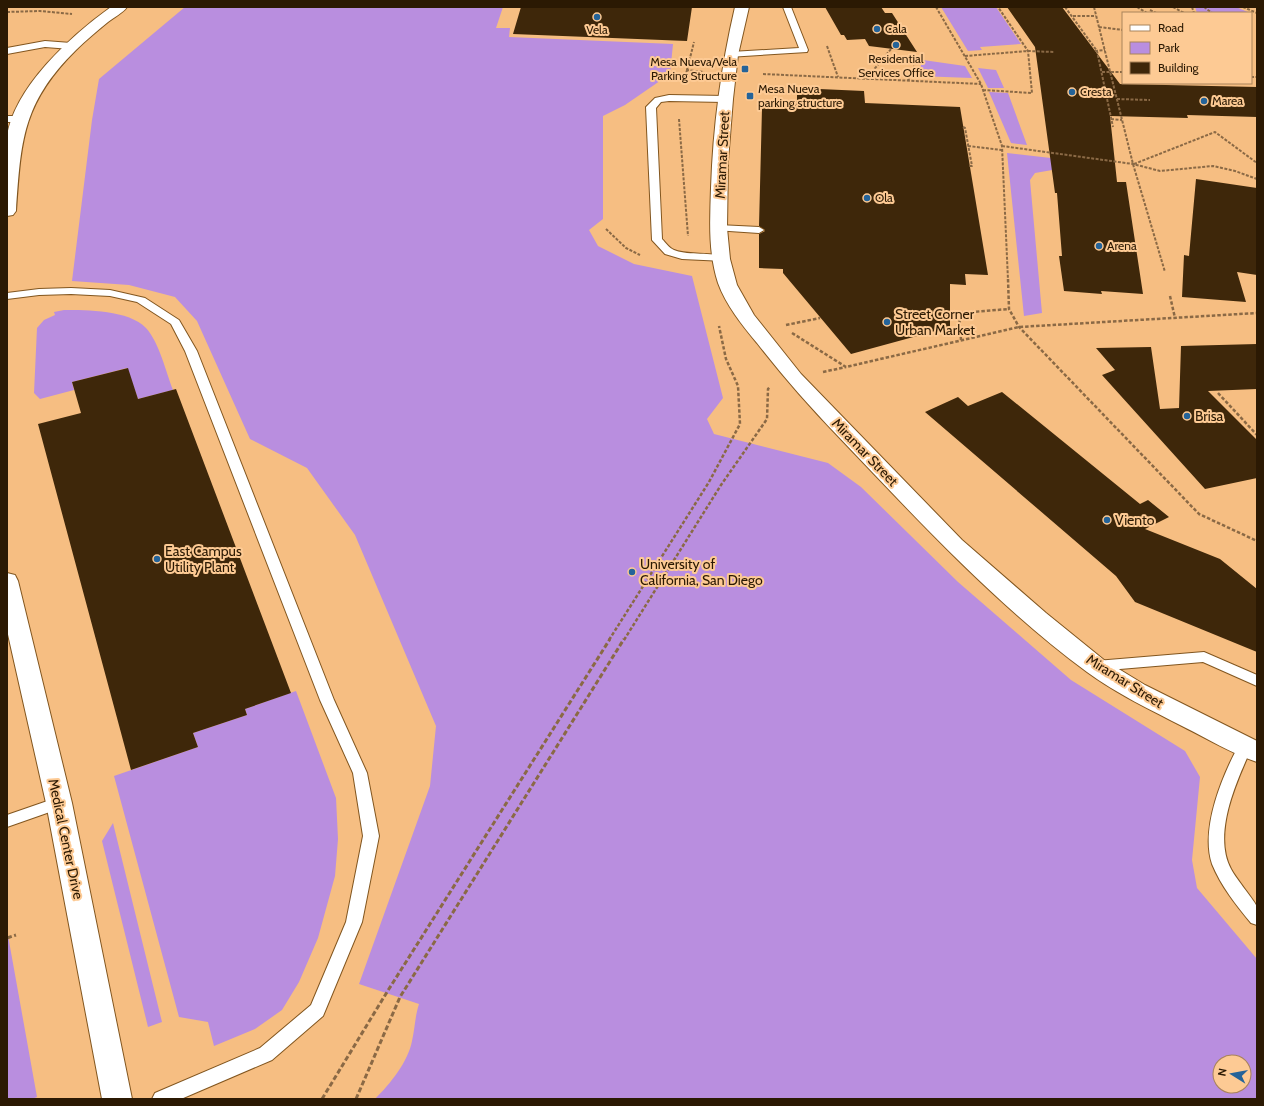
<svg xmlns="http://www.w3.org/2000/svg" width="1264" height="1106" viewBox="0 0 1264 1106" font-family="Cabin,sans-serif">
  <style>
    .built { fill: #f6be82; fill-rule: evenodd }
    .green { fill: #b98edf; fill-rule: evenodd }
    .building { fill: #3e270a }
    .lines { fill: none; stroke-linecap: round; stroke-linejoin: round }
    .service-casing { stroke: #82561f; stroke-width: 2 }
    .minor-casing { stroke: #82561f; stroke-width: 2 }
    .tertiary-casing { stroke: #82561f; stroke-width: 2 }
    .path-far2 { stroke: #8a6945; stroke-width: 2; stroke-dasharray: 3 1.5; stroke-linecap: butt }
    .path-far1 { stroke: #8a6945; stroke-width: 2.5; stroke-dasharray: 3.5 2; stroke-linecap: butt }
    .path { stroke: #8a6945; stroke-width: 3; stroke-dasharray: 5 2.5; stroke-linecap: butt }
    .service { fill: #fff; fill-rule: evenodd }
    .minor { fill: #fff; fill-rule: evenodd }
    .tertiary { fill: #fff; fill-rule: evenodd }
    .poi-dot { fill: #246399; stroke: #fdca94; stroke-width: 1.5 }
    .labels { text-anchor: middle; stroke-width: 4; stroke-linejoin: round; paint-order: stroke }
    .far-poi-label { font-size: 12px; fill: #2b1903; stroke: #fdca94; text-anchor: start }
    .street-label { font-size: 14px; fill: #2b1903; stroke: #fdca94 }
    .poi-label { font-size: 14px; fill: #2b1903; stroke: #fdca94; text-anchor: start }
  </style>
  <rect width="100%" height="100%" fill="#fdca94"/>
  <!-- built -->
  <path class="built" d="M7,7H1257V1099H7ZM1123,13H1251V83H1123ZM1220,1062H1244V1086H1220Z"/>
  <!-- green -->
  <path class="green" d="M185,7H503L496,28H510L509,37L673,44L670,74L625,105L603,116V219L589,230L598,246L634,264L692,276L723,398L707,419L714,434L828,463L861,487L958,582L1071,680L1185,751L1200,777L1192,860L1197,888L1257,959V1099H375C390,1084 408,1062 412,1041C415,1028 415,1016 419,1004L359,984L430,786L436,726L355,535L307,468L250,439L197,321L175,297L129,285L72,281L92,120L99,79ZM1220,1062H1244V1086H1220Z
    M941,7H996L1021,44L980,47L982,50L968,51Z
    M1195,7H1236L1250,13H1197Z
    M923,60L965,66L972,78L917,76Z
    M978,68L996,70L1004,88H988Z
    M989,92L1008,93L1027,145L1011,143Z
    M1007,153L1077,161L1058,169L1035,173L1030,180L1042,313L1024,316Z
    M64,310C87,310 129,310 146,328C159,342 166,372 173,390L138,399L127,368L72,382L74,390L40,399L34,393L37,328L44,320L55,315L54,312Z
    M296,691L336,798L338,839L335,876L318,938L299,982L282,1010L255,1029L214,1046L208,1022L179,1017L114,776L198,747L193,733L247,715L245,709Z
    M113,823L162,1022L148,1027L102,841Z
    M7,930L37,1097L32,1099H7Z"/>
  <!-- building -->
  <path class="building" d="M521,7H692L687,41L513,34Z
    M825,7H881L885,13H892L917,52L869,46L865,39L847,40L844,35H841Z
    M1007,7H1062L1120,84L1257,87V117L1187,115L1188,118L1110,116L1117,182H1126L1143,294L1101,291L1102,294L1064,291L1059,256H1062L1057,193H1055L1035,47Z
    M797,88L864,91L865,103L960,107L988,275L965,274L966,285L950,284V327L851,354L783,273V269L759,268V234L765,231L759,226L762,108L780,109V101H797Z
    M1196,179L1257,188V275L1237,272L1246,302L1182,297L1184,255L1189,256Z
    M1257,344V389L1208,391L1257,440V478L1205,489L1102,375L1115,370L1096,348L1151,347L1160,409L1179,408L1181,346Z
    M128,368L138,399L176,389L291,693L245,709L247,715L193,733L198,747L131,770L38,424L81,413L72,382Z
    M1002,392L1140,504L1148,500L1169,517L1145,529L1220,559L1257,589V652L1135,602L1116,576L925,412L958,397L968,406Z"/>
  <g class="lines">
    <defs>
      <path id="service" d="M783,7H791L808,50L807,52L728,57L727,55L731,52L799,48Z
        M45,41L71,43L75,46L71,49L45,47L7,54V48Z
        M669,95L725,96L730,99L725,102L669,101L661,102L656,108L662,239C666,243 669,248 674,250C686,256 720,251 726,259L725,261L682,259L665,254L652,240L646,107L655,98Z
        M7,116H21L26,119L21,122H7Z
        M718,225L759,227L764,230L759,233L714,230L713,228Z
        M71,288L110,290L145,298L179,320L197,351L334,700L367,773L379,836L362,922L323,1016L272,1060L181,1099H152L155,1093L260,1048L311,1005L346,922L363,836L353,773L320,700L185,351L171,324L137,302L110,296L71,294L39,295L7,299V293L39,289Z
        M1204,652L1257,675V686L1203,662L1096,671L1091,670L1089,666L1091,662L1096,661Z
        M1245,741L1250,743L1252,747C1237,780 1212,834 1231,869C1236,879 1255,901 1257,907C1259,912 1257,920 1257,925L1251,923C1236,905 1221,886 1212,864C1200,828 1223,774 1240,743Z
        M59,797L64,799L67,803L64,807L7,827V815Z"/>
      <path id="minor" d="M735,7H749L738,55L733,99L728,161L727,228L730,259L737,285L754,315L801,374L962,540L1046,613L1104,660L1145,685L1257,741V762C1231,753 1208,739 1184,727C1151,710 1117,694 1087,672C994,603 916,518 837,435C808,405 782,375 757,343C742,325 726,305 718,283C708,252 710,220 711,188C713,126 721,67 735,7Z"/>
      <path id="tertiary" d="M111,7H127C123,13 114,17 108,22C97,31 86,40 76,50C22,103 21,141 16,211L13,215L7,216C7,198 7,180 7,161C7,154 6,145 7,137C14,87 72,35 111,7Z
        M7,573L15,575L18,581L72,803L132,1099H102L46,803L7,630Z"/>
    </defs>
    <!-- service casing -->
    <use href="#service" class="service-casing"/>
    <!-- minor casing -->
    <use href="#minor" class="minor-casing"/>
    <!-- tertiary casing -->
    <use href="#tertiary" class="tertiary-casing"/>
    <!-- path-far2 -->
    <path class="path-far2" d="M936,7L981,84L1002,146L1008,280
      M1065,7L1097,51L1113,127
      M1094,7L1133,164L1165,272
      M1137,7L1147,13
      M1173,7L1184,13
      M1192,7L1194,13
      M1204,7L1212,13
      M1243,7L1257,13
      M1150,10L1156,13
      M7,12L40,11L72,14
      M1073,16H1096
      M1099,27L1123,30
      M827,46L838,77
      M1095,51L1105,50
      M965,56L1028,51L1054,52
      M686,70L704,72
      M1102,72H1123
      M763,74L981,84
      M1251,77H1257
      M685,78L694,42
      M866,79L891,49
      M908,81L918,57
      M983,90L1032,93L1028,51L998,7
      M1107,95H1116
      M1117,99L1150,100
      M679,119L688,236
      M1111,119L1122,120
      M963,127L965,128L972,166H969
      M968,146L1002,150
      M1002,146L1133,164L1160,171L1213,166L1235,171L1257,179
      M1134,164L1215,132L1257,163
      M606,229L626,248L640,255"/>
    <!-- path-far1 -->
    <path class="path-far1" d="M1008,279L1009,309L1019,327L1199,514L1257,541
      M1170,296L1175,318
      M950,313H959
      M786,325L820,318
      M792,333L846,367L1019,327L1257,313
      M961,340L959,313L1009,309
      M823,372L846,367
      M1218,393L1257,435
      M609,640L709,482L740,424L738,386L726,359L719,326
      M624,640L721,485L767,419L768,389L770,387"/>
    <!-- path -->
    <path class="path" d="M7,938L16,935
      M322,1099L387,992L610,639
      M356,1099L400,997L624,639"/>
    <!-- service -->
    <use href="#service" class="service"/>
    <!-- minor -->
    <use href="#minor" class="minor"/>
    <!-- tertiary -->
    <use href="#tertiary" class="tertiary"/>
  </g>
  <!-- markers -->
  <g class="poi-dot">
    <circle cx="597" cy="17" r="4"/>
    <circle cx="877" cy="29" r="4"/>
    <circle cx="896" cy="45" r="4"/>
    <rect x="741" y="65" width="8" height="8" rx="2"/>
    <circle cx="1072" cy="92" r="4"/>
    <rect x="746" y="92" width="8" height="8" rx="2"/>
    <circle cx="1204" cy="101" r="4"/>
    <circle cx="867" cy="198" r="4"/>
    <circle cx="1099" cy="246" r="4"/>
    <circle cx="887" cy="322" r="4"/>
    <circle cx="1187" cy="416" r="4"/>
    <circle cx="1107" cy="520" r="4"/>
    <circle cx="157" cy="559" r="4"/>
    <circle cx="632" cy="572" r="4"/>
  </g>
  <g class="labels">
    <!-- far-poi labels -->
    <g class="far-poi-label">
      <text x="885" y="33">Cala</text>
      <text x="597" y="34" text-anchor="middle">Vela</text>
      <text x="896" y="63" text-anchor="middle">Residential<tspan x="896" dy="14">Services Office</tspan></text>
      <text x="737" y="66" text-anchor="end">Mesa Nueva/Vela<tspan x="737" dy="14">Parking Structure</tspan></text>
      <text x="758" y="93">Mesa Nueva<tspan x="758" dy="14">parking structure</tspan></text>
      <text x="1080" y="96">Cresta</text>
      <text x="1212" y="105">Marea</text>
      <text x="875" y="202">Ola</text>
      <text x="1107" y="250">Arena</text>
    </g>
    <!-- street labels -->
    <g class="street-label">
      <text transform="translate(722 155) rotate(-87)" y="5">Miramar Street</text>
      <text transform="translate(865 452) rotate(46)" y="5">Miramar Street</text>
      <text transform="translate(1125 681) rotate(32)" y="5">Miramar Street</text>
      <text transform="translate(66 839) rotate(78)" y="5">Medical Center Drive</text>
    </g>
    <!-- poi labels -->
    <g class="poi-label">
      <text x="895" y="319">Street Corner<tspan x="895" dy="16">Urban Market</tspan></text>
      <text x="1195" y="421">Brisa</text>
      <text x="1115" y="525">Viento</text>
      <text x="165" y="556">East Campus<tspan x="165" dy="16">Utility Plant</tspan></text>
      <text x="640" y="569">University of<tspan x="640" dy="16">California, San Diego</tspan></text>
    </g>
  </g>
  <!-- border -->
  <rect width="1264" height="1106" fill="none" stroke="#2b1903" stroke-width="16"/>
  <!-- legend -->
  <rect x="1122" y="12" width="130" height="72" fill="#fdca94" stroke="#a9835a"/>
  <rect x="1130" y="25" width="20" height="6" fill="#ffffff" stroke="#a9835a"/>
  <text x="1158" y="32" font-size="12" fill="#2b1903">Road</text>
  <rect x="1130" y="42" width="20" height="12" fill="#b98edf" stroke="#a9835a"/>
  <text x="1158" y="52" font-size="12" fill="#2b1903">Park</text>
  <rect x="1130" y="62" width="20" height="12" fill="#3e270a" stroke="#a9835a"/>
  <text x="1158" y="72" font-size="12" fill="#2b1903">Building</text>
  <!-- north arrow -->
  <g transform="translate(1232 1074) rotate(281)"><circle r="19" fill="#fdca94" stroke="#a9835a"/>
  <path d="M0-3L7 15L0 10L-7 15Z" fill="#246399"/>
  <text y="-6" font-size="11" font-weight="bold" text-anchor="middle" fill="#2b1903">N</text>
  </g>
</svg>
